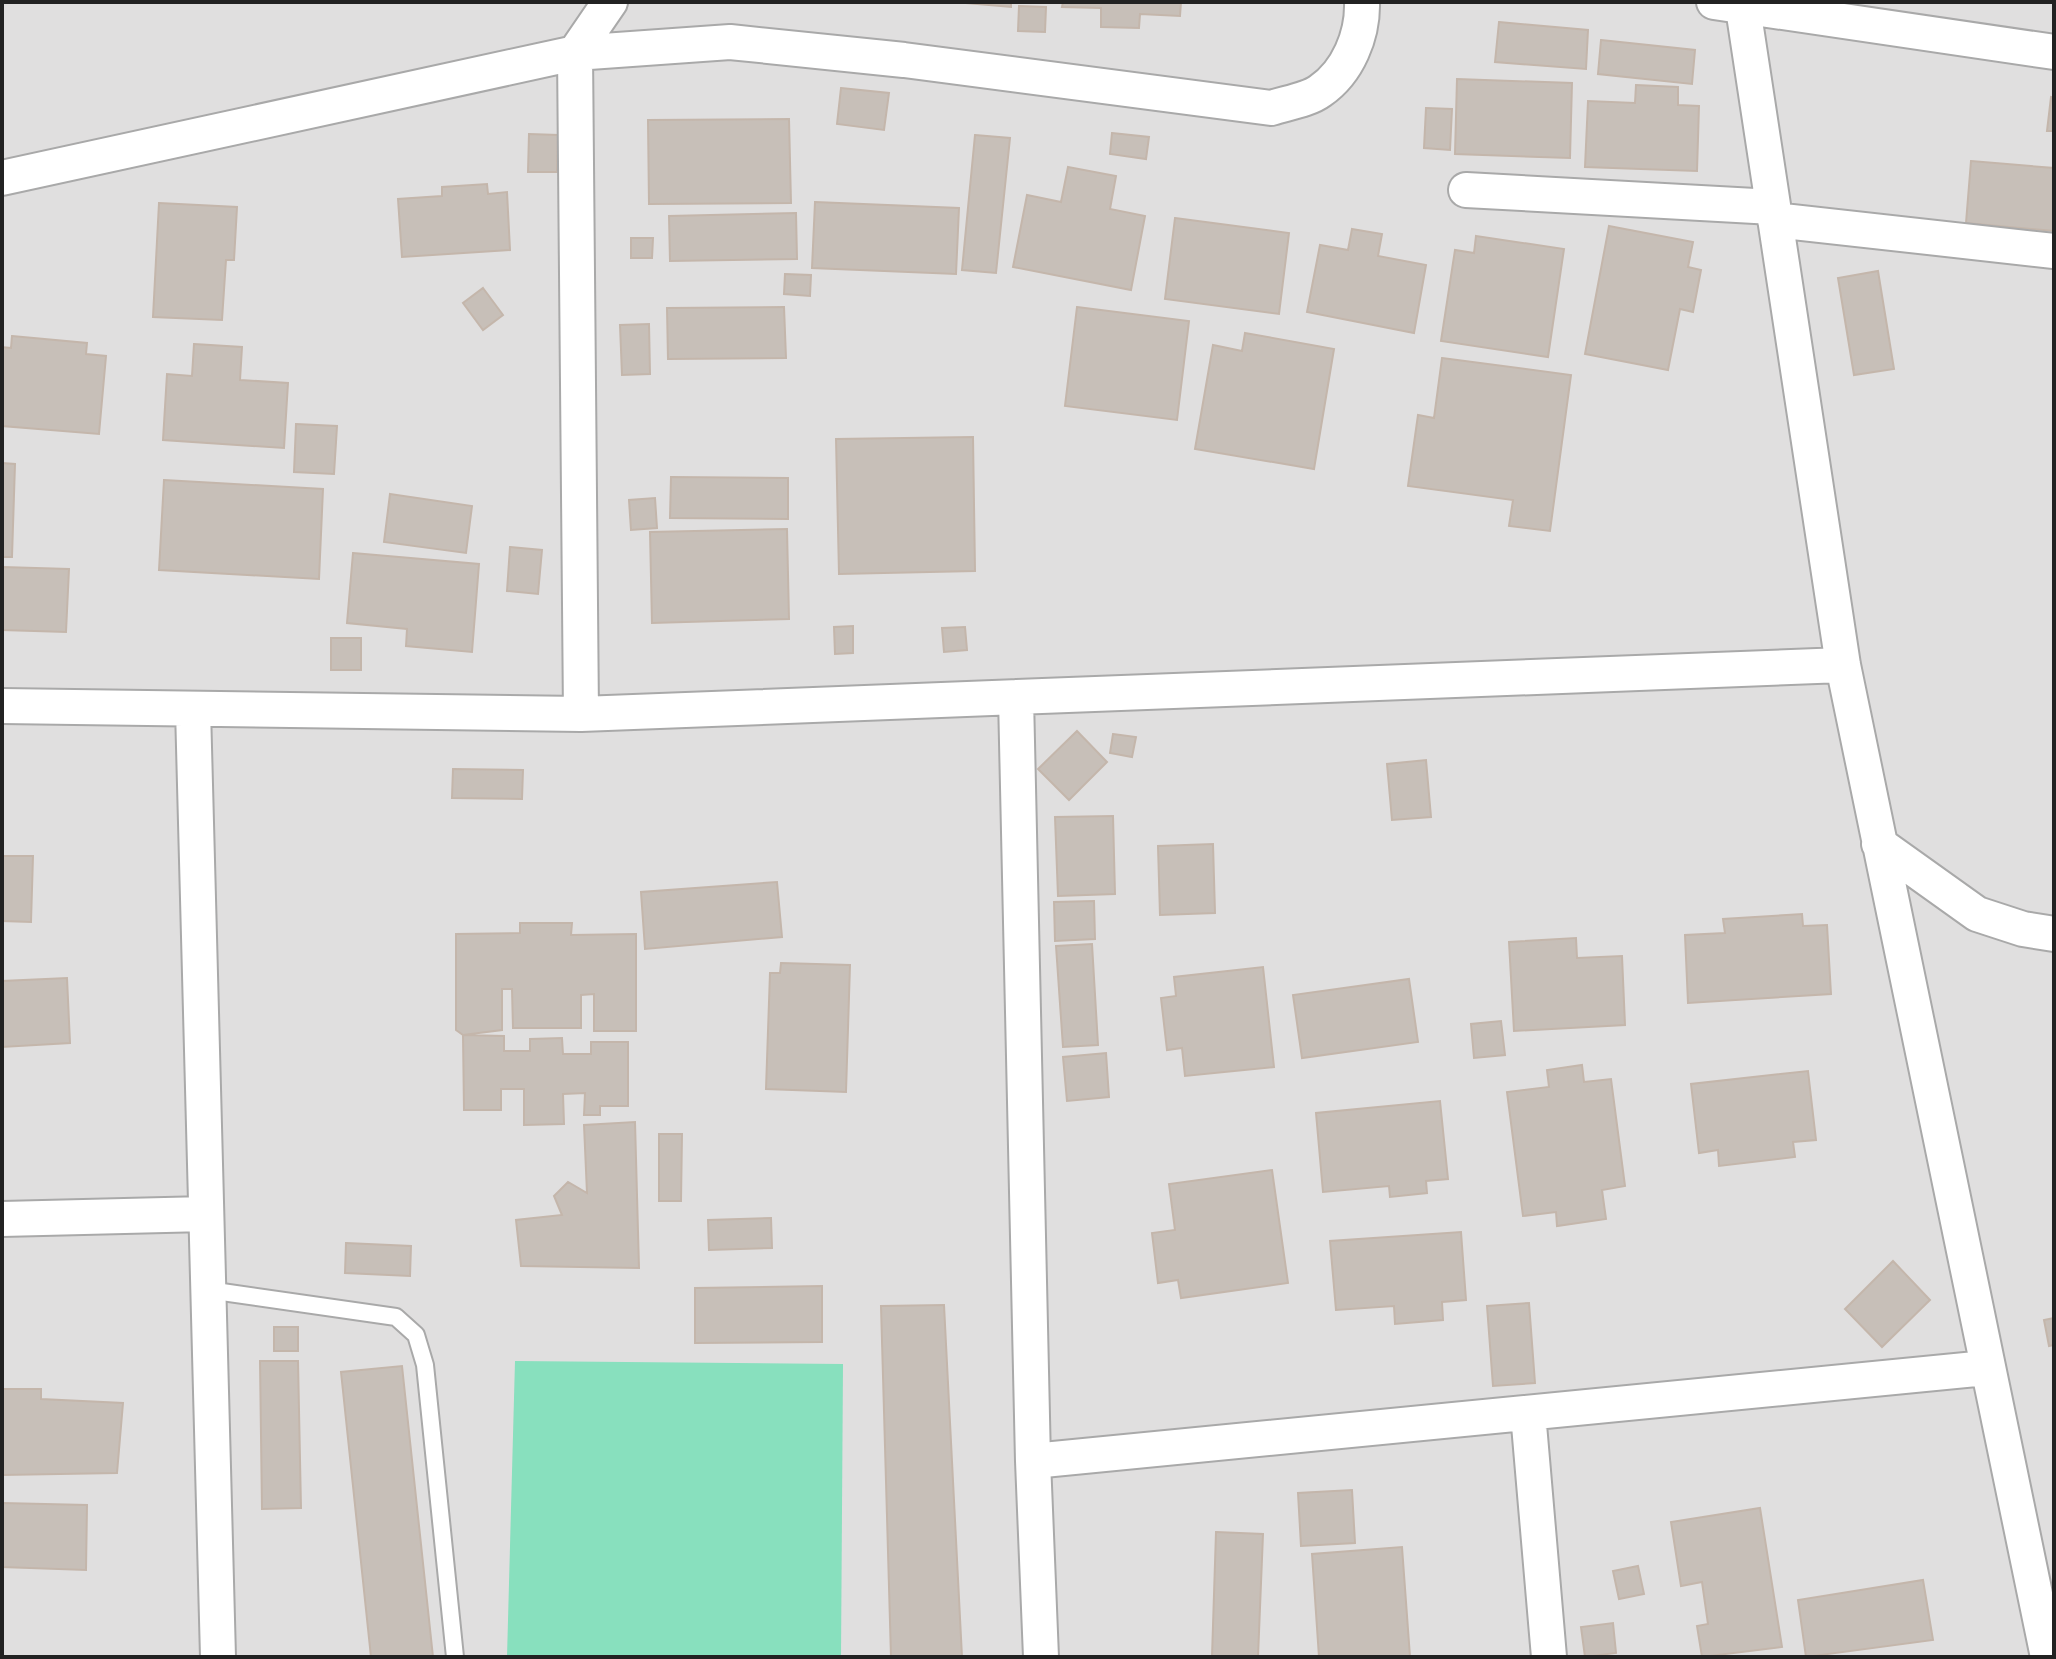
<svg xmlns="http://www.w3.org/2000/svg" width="2056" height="1659" viewBox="0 0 2056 1659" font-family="'Titillium Web',sans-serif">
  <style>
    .residential { fill: #e0dfdf }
    .pitch { fill: #88e0be }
    .building { fill: #c7bfb8; stroke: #c4b6ab; stroke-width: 2 }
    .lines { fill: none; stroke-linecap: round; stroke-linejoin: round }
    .service-casing { stroke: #a9a9a9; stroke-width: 20 }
    .minor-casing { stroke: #a9a9a9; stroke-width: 38 }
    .service { stroke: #fff; stroke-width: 16 }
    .minor { stroke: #fff; stroke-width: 34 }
  </style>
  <rect width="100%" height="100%" fill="#f2efe9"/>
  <!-- residential -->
  <path class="residential" d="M2,2H2054V1657H2Z"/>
  <!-- pitch -->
  <path class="pitch" d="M515,1361L843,1364L841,1657H507Z"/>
  <!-- building -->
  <path class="building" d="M954,2H1011V7Z
    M1063,2H1181L1180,16L1140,14L1139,28L1101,27V8L1062,7Z
    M1019,6L1046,7L1045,32L1018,31Z
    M1499,22L1588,30L1586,69L1495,62Z
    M1601,40L1695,50L1692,84L1598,74Z
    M1457,79L1572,83L1570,158L1455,154Z
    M1636,85L1678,87V105L1699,106L1697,171L1585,167L1588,101L1635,103Z
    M841,88L889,93L884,130L837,124Z
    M2051,97L2054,98V131H2047Z
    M1426,108L1452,109L1450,150L1424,148Z
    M789,119L791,203L649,204L648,120Z
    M1112,133L1149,137L1146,159L1110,154Z
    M529,134L558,135L557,172H528Z
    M975,135L1010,138L996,273L962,270Z
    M1971,161L2054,168V231L1966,223Z
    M1068,167L1116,176L1110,209L1145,216L1131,290L1013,267L1027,195L1061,202Z
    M487,184L488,194L507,192L510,250L402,257L398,199L442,196V187Z
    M815,202L959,208L956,274L812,268Z
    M159,203L237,207L234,260H226L222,320L153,317Z
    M796,213L797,259L670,261L669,216Z
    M1175,218L1289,233L1279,314L1165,299Z
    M1609,226L1693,242L1688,267L1701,270L1693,312L1680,309L1668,370L1585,354Z
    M1352,229L1382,234L1378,256L1426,265L1414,333L1307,312L1320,245L1348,250Z
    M1476,236L1564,249L1548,357L1441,341L1455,250L1474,253Z
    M631,238H653L652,258H631Z
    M1878,271L1894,369L1854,375L1838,278Z
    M785,274L811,275L810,296L784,294Z
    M483,288L503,315L483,330L463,303Z
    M784,307L786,358L668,359L667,308Z
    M1077,307L1189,321L1177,420L1065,406Z
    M649,324L650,374L622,375L620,325Z
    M1245,333L1334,349L1314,469L1195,449L1213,345L1242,351Z
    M12,336L87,343L86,354L106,356L99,434L2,426V347L11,348Z
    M194,344L242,347L240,380L288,383L284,448L163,440L167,374L192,376Z
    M1442,358L1571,375L1550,531L1509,526L1513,500L1408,486L1418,415L1434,418Z
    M296,424L337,426L334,474L294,472Z
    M973,437L975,571L839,574L836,439Z
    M2,463L15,464L12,557H2Z
    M671,477L788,478V519L670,518Z
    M164,480L323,489L319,579L159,570Z
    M390,494L472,506L466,553L384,542Z
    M655,498L657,528L631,530L629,500Z
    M787,529L789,619L652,623L650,532Z
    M510,547L542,550L538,594L507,591Z
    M353,553L479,564L472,652L406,646L407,629L347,623Z
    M2,567L69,569L66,632L2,630Z
    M853,626V653L835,654L834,627Z
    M965,627L967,650L944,652L942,628Z
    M331,638H361V670H331Z
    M1077,731L1107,762L1069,800L1038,769Z
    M1113,734L1136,737L1132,757L1110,753Z
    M1426,760L1431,817L1392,820L1387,764Z
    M453,769L523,770L522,799L452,798Z
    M1113,816L1115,894L1058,896L1055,817Z
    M1213,844L1215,913L1160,915L1158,846Z
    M2,856H33L31,922L2,921Z
    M777,882L782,937L645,949L641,892Z
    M1094,901L1095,939L1055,941L1054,902Z
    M1802,914L1803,926L1827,925L1831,994L1688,1003L1685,935L1725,933L1723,919Z
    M520,923H572L571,935L636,934V1031H594V994L581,995V1028H513L512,989H502V1030L463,1035L456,1030V934L520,933Z
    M1576,938L1577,958L1622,956L1625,1025L1514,1031L1509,942Z
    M1092,944L1098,1045L1063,1047L1056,946Z
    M781,963L850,965L846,1092L766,1089L770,973H780Z
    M1263,967L1274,1067L1185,1076L1182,1048L1167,1050L1161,998L1176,996L1174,977Z
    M67,978L70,1043L2,1047V981Z
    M1409,979L1418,1042L1302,1058L1293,995Z
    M1501,1021L1505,1055L1474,1058L1471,1024Z
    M463,1035L504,1036V1051H530V1039L562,1038L563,1054H591V1042H628V1106H600V1115H584L585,1093L563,1094L564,1124L524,1125V1089H501V1110H464Z
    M1106,1053L1109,1097L1067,1101L1063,1057Z
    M1582,1065L1584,1082L1611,1079L1625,1186L1602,1190L1606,1219L1557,1226L1556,1212L1523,1216L1507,1092L1549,1087L1547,1070Z
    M1808,1071L1816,1140L1793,1142L1795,1157L1719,1166L1718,1150L1699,1153L1691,1084Z
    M1440,1101L1448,1179L1426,1181L1427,1193L1390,1197L1389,1186L1323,1192L1316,1113Z
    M635,1122L639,1268L521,1266L516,1220L562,1215L554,1196L568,1182L587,1193L584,1125Z
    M659,1134H682L681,1201H659Z
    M1272,1170L1288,1283L1181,1298L1178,1280L1158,1283L1152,1233L1175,1230L1169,1184Z
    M771,1218L772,1248L709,1250L708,1220Z
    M1461,1232L1466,1300L1442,1302L1443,1320L1395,1324L1394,1306L1336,1310L1330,1241Z
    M346,1243L411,1246L410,1276L345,1273Z
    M1893,1261L1930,1300L1882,1347L1845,1309Z
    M822,1286V1342L695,1343V1288Z
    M1529,1303L1535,1383L1493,1386L1487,1306Z
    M944,1305L962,1657H891L881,1306Z
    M2054,1318V1345L2049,1346L2044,1320Z
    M274,1327H298V1351H274Z
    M260,1361H298L301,1508L262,1509Z
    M402,1366L433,1657H371L341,1372Z
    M2,1389H41V1399L123,1403L117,1473L2,1475Z
    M1352,1490L1355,1543L1301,1546L1298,1493Z
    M2,1503L87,1505L86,1570L2,1567Z
    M1760,1508L1782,1647L1702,1657L1697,1626L1708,1624L1702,1582L1681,1586L1671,1522Z
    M1216,1532L1263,1534L1258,1657H1212Z
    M1402,1547L1410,1657H1319L1312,1554Z
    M1638,1566L1644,1594L1619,1599L1613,1571Z
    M1923,1580L1933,1640L1806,1657L1798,1600Z
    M1613,1623L1616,1653L1585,1657L1581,1627Z"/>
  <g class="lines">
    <defs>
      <path id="service" d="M208,1290L396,1317L416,1335L425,1365L455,1657"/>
      <path id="minor" d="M1714,2L2054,52
        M1743,8L1843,665L2048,1657
        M2,178L575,53L730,42L904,60L1271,108C1286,103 1308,100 1320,91C1348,72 1363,35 1362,2
        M1466,190L1773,207
        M1775,220L2054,251
        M1016,697L1033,1461L1041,1657
        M2,706L581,714L1843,665
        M193,709L218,1657
        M581,714L575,53L610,2
        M1879,844L1977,914L2023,929L2054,934
        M2,1219L206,1214
        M1528,1413L1549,1657
        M1033,1461L1986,1368"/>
    </defs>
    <!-- service casing -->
    <use href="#service" class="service-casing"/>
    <!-- minor casing -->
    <use href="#minor" class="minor-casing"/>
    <!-- service -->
    <use href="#service" class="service"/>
    <!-- minor -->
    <use href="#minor" class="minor"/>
  </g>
  <!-- border -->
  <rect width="2056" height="1659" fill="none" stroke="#222222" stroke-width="8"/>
</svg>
